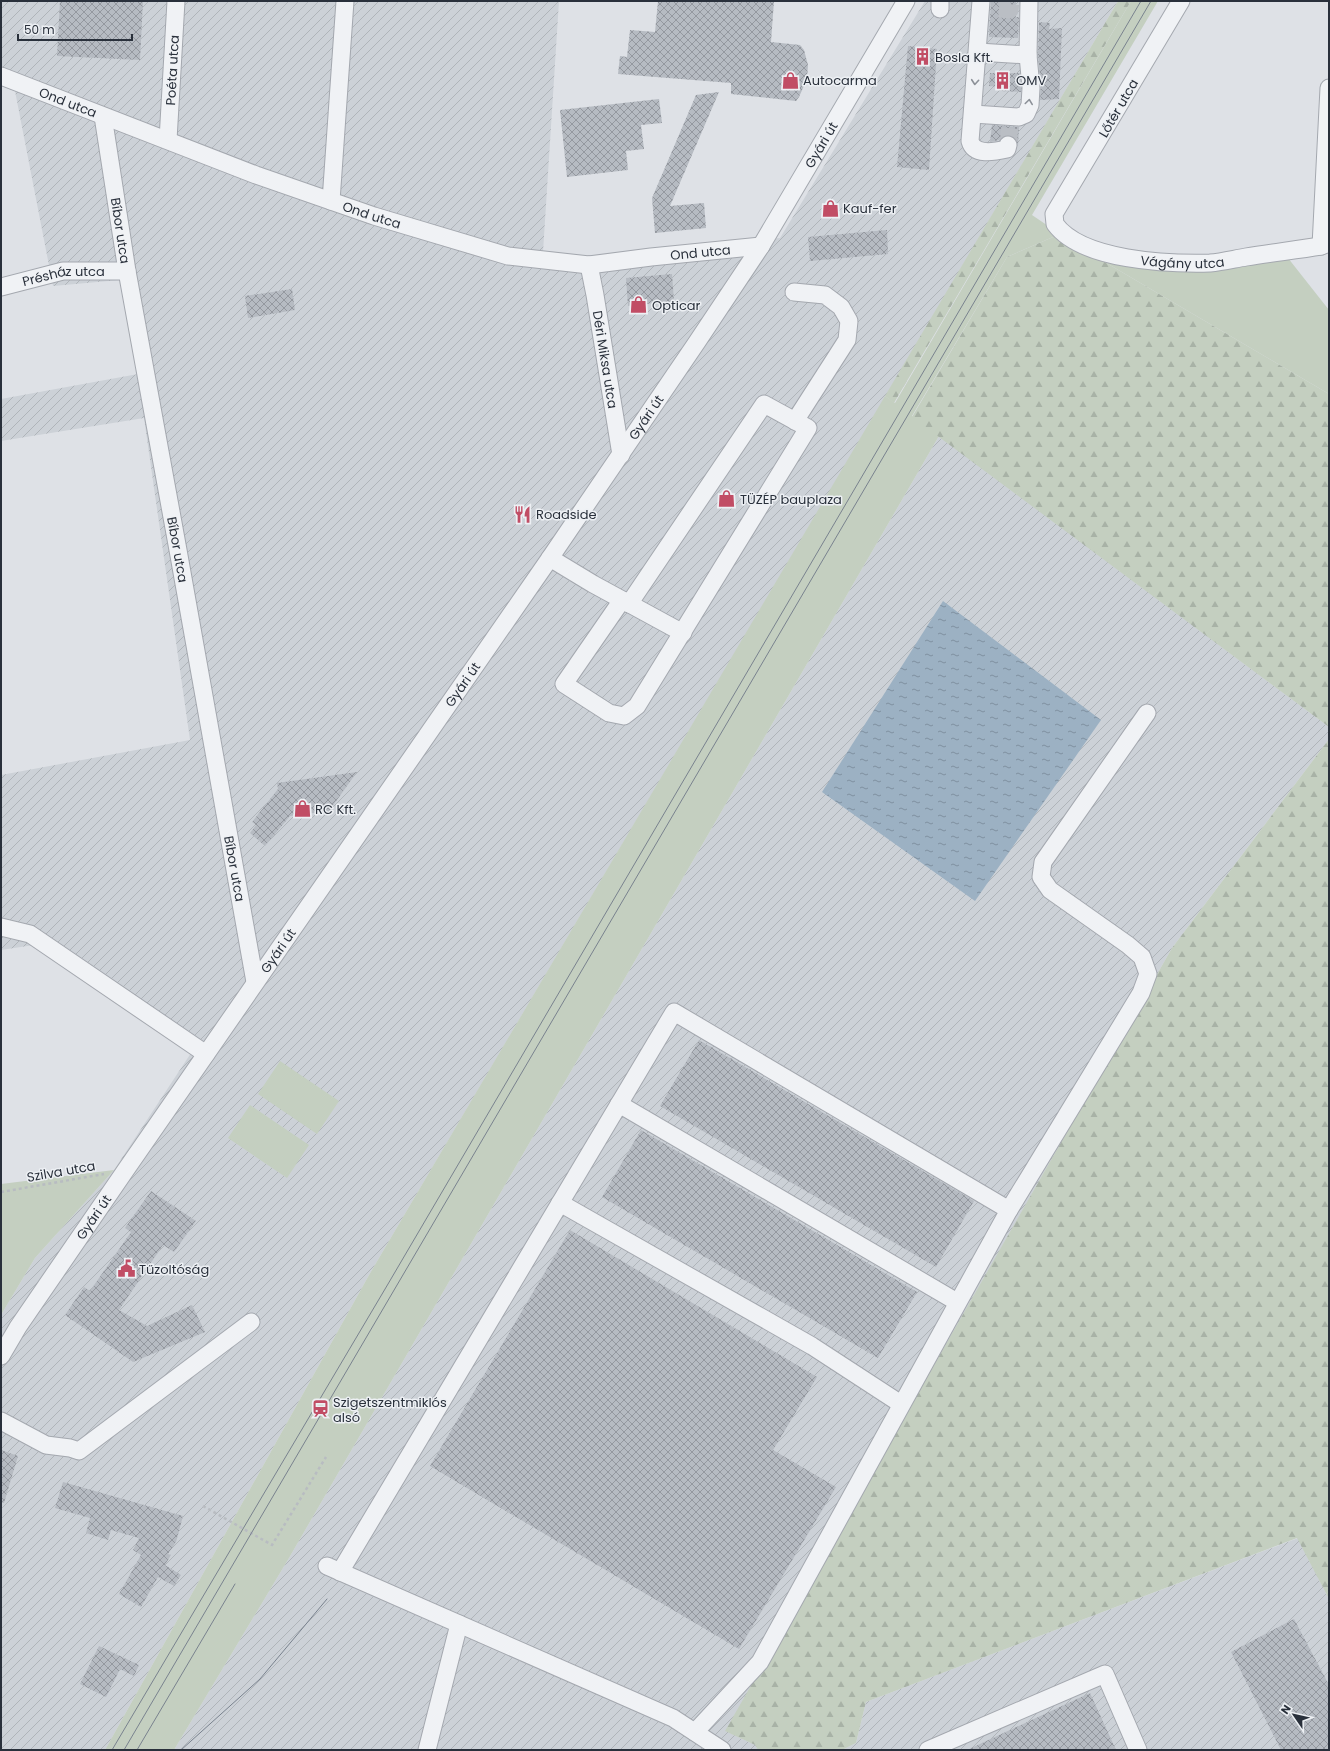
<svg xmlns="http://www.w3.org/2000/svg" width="1330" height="1751" viewBox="0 0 1330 1751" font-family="Poppins,sans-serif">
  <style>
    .industrial { fill: url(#industrial-furrows) }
    .green { fill: #c4cfc0 }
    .forest { fill: url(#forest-firs) }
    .water { fill: url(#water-ripples) }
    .building { fill: url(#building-cross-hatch) }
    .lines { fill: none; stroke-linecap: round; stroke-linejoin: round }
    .minor-tunnel { stroke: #babec4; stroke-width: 17; stroke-dasharray: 17 8; stroke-linecap: butt }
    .minor-casing { stroke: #a4a8af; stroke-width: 19 }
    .path { stroke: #b8bcc1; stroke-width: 2.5; stroke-dasharray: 3 3; stroke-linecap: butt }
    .minor { stroke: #f0f2f5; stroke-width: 17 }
    .tram { stroke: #79828e; stroke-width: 1 }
    .oneway { stroke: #8c9198 }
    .labels { text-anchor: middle; stroke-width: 3; stroke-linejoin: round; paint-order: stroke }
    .poi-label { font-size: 13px; fill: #29303b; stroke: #edf0f4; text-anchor: start }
    .street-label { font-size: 13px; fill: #29303b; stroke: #edf0f4 }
  </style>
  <defs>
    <pattern id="industrial-furrows" width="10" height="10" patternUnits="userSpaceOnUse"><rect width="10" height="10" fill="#ccd1d7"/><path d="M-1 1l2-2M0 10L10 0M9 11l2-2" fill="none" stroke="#afb4b9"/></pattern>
    <pattern id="forest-firs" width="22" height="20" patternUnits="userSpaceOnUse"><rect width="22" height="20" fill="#c4cfc0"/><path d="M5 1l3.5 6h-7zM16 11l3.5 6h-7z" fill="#a8b2a6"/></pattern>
    <pattern id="water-ripples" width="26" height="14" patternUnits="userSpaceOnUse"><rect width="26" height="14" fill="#9cb1c3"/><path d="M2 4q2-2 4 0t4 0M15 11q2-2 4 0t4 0" fill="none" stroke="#7f90a0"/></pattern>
    <pattern id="building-cross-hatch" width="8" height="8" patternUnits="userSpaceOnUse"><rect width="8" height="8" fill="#b6bbc2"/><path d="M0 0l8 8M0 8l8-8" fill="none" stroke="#94989f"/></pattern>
  </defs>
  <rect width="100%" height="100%" fill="#dee1e6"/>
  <!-- industrial -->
  <path class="industrial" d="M1,1H559L543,252L583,257L663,247L780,238L925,1H1118L369,1275L105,1750H1V1315L35,1258L114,1170L193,1050L34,945L1,950V775L190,740L144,418L1,441V399L138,374L120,280L53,286L15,91L1,86Z
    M939,436L1329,727V739L1172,948L726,1731L755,1745L758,1750H174L289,1558Z
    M1298,1538L1329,1599V1750H842L856,1743L866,1702Z"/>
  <!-- green -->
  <path class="green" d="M1131,1H1158L1032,215L1060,234L1007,257L912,416L939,436L289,1558L174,1750H105L369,1275L885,396L895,403Z
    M1081,248L1165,268L1288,258L1329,310V394Z
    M280,1061L339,1101L317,1134L258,1094Z
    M250,1105L309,1145L287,1178L228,1138Z
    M114,1170L35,1258L1,1315V1184Z"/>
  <!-- forest -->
  <path class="forest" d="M1118,1H1131L894,403L885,396Z
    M1060,234L1081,248L1329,394V727L912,417L1007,257Z
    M1329,739V1599L1297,1538L866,1702L856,1743L842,1750H758L755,1745L725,1731L1172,948Z"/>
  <!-- water -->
  <path class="water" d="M943,601L1101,720L975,901L822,792Z"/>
  <!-- building -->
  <path class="building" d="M60,1H143L140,60L57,56Z
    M658,1H774L771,42L800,45L804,50L808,65L807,79L799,97L796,101L731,94V83L618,74L620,56L627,57L630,30L655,32Z
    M991,1H1016V17H1019L1018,38L989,37Z
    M1039,22L1050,23L1049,29L1062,28L1059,99L1040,100L1041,87L1038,55Z
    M908,46L937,49L929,170L897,167Z
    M990,73H1020L1021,92L1000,91L1001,87L989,86Z
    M719,92L670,206L704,203L706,228L655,233L652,198L696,95Z
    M659,99L662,123L641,125L644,149L626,151L628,170L567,177L560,110Z
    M992,125L1019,127L1018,146L1015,138L1010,135L1005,136L999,140L990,142Z
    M887,230L888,254L810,261L808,237Z
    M672,274L674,301L628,306L626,278Z
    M292,289L295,310L248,318L245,296Z
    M357,772L329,811L290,816L265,846L250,833L256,825L252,822L278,789L277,783Z
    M699,1040L974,1201L936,1267L660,1106Z
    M641,1130L917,1292L878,1358L602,1197Z
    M151,1191L196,1221L174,1252L163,1245L119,1310L147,1326L192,1305L205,1332L133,1362L65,1315L84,1287L90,1291L131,1232L125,1228Z
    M570,1230L817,1377L773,1450L836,1487L739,1649L430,1466Z
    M1,1450L18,1456L4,1503H1Z
    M63,1482L183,1516L176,1542L168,1554L171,1555L165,1565L181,1575L174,1586L158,1577L141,1607L119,1594L141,1555L133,1550L139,1538L111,1530L108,1540L86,1533L90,1518L55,1508Z
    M1294,1619L1329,1685V1750H1281L1231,1652Z
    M99,1646L139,1665L134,1676L120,1669L106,1697L80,1684Z
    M1090,1693L1116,1750H967Z"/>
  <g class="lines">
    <!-- minor-tunnel -->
    <path class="minor-tunnel" d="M999,9L1010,10L1011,1
      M1008,145L1010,125"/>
    <defs>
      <g id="minor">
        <path d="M981,1L970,141C974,156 994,152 1007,149L1008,145"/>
        <path id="s1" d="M1181,1L1054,214L1055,224C1082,261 1168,264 1210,263C1222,262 1234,259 1246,257C1271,253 1296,250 1321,246L1329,243"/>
        <path d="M940,9V1"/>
        <path d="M978,52L1028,55"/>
        <path id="s2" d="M1,76L256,175L374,216L508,256L589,265L651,257L761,246"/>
        <path d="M973,114L1019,117L1026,114L1030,105L1031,88L1028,55L1029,1"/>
        <path id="s3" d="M103,116L127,271L178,550L255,982"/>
        <path id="s4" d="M168,140L176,1"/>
        <path d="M331,201L345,1"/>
        <path d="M1321,246L1329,88"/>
        <path id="s5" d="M589,265L595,295L621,455"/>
        <path id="s6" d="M1,287L63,271H127"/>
        <path d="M794,292L825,295L841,307L849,321L847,340L795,421"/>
        <path d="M550,558L593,584L683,633"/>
        <path d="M622,600L564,684L609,713L624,716L637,706L808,428L764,404L629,604"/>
        <path d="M1,927L30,934L206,1054"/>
        <path d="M619,1104L957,1302"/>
        <path d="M560,1203L812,1346L901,1404"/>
        <path d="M1009,1210L1141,993L1148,974L1142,957L1128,945L1050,890L1041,877L1043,862L1147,713"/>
        <path id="s7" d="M1,1356L18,1327L125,1171L550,558L697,342L761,246L906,1"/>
        <path d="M1,1421L46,1445L70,1448L79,1451L251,1322"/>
        <path d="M327,1566L673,1718L722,1750"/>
        <path d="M340,1572L674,1012L1009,1210L760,1662L695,1732"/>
        <path d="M427,1750L459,1624"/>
        <path d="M928,1750L1105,1674L1138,1750"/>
      </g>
    </defs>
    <!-- minor casing -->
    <use href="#minor" class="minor-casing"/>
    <!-- path -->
    <path class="path" d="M1,1192L104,1174
      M203,1506L272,1545L326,1457"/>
    <!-- minor -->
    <use href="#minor" class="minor"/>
    <!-- tram -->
    <path class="tram" d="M112,1750L388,1284L1141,1
      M124,1750L1151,1
      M137,1750L235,1584
      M181,1750L260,1679L327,1599"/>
  </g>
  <!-- one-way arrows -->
  <defs><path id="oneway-chevron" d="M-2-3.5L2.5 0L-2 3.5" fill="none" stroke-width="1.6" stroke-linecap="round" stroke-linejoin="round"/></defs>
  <g class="oneway">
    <use href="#oneway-chevron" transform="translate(975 82) rotate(95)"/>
    <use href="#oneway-chevron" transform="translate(1029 102) rotate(-82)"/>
  </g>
  <!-- icons -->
  <defs>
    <symbol id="building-bare" viewBox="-9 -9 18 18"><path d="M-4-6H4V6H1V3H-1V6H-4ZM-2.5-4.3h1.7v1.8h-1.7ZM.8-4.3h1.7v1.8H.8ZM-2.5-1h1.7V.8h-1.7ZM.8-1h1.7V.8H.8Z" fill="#c14d65" stroke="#edf0f4" stroke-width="2.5" paint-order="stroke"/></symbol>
    <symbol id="shop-bare" viewBox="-9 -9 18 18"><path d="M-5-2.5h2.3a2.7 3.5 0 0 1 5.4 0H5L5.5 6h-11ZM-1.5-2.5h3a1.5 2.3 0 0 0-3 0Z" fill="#c14d65" stroke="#edf0f4" stroke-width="2.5" paint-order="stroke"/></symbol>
    <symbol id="restaurant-bare" viewBox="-9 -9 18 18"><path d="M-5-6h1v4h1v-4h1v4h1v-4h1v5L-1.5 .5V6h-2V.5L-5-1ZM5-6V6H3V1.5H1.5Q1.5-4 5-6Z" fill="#c14d65" stroke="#edf0f4" stroke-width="2.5" paint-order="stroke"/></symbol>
    <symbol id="civic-bare" viewBox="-9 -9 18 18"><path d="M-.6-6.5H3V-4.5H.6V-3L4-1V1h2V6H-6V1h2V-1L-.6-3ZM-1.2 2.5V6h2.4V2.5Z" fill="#c14d65" stroke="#edf0f4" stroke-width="2.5" paint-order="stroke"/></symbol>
    <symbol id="station-bare" viewBox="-9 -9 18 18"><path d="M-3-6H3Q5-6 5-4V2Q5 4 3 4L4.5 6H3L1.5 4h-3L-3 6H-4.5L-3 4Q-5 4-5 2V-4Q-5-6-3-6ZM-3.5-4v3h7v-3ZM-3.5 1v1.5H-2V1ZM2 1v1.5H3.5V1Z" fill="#c14d65" stroke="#edf0f4" stroke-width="2.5" paint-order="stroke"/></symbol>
  </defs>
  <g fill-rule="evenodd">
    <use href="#building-bare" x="910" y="44" width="25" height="25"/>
    <use href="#shop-bare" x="778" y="68" width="25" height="25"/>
    <use href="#building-bare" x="990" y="68" width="25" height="25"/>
    <use href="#shop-bare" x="818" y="196" width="25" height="25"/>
    <use href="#shop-bare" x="626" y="292" width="25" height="25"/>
    <use href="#shop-bare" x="714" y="486" width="25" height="25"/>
    <use href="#restaurant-bare" x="510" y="502" width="25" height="25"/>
    <use href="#shop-bare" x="290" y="796" width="25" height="25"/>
    <use href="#civic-bare" x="114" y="1256" width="25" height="25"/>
    <use href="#station-bare" x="308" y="1396" width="25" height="25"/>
  </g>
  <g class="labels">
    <!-- poi labels -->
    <g class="poi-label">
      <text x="935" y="62">Bosla Kft.</text>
      <text x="803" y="85">Autocarma</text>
      <text x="1016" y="85">OMV</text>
      <text x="843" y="213">Kauf-fer</text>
      <text x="652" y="310">Opticar</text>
      <text x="740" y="504">TÜZÉP bauplaza</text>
      <text x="536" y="519">Roadside</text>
      <text x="315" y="814">RC Kft.</text>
      <text x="139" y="1274">Tűzoltóság</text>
      <text x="333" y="1407">Szigetszentmiklós<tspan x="333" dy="15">alsó</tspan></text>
    </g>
    <!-- street labels -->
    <g class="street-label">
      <text dy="5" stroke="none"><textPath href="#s4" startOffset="70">Poéta utca</textPath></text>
      <text dy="5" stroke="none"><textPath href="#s2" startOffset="72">Ond utca</textPath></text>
      <text transform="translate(1118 108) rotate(-60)" y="5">Lőtér utca</text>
      <text dy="5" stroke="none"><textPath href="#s7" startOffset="1463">Gyári út</textPath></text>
      <text dy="5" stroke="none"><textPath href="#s2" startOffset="396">Ond utca</textPath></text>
      <text dy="5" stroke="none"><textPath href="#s3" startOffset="116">Bíbor utca</textPath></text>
      <text dy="5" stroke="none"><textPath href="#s2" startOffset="732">Ond utca</textPath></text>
      <text dy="5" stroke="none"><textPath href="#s1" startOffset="395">Vágány utca</textPath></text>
      <text dy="5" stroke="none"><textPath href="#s6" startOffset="64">Présház utca</textPath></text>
      <text dy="5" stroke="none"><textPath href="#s5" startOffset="96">Déri Miksa utca</textPath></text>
      <text dy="5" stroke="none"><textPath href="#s7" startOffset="1139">Gyári út</textPath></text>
      <text dy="5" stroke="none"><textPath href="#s3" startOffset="440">Bíbor utca</textPath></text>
      <text dy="5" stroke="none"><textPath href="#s7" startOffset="815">Gyári út</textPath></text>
      <text dy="5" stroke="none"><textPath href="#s3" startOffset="764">Bíbor utca</textPath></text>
      <text dy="5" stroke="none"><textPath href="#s7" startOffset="491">Gyári út</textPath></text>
      <text transform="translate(61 1171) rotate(-10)" y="5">Szilva utca</text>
      <text dy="5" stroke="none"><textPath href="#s7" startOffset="167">Gyári út</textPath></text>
    </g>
  </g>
  <!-- border -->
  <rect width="1330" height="1751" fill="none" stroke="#29303b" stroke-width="4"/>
  <!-- north arrow -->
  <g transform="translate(1294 1715) rotate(304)" stroke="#edf0f4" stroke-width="3" paint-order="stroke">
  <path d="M0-3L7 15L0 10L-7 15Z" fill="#29303b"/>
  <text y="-6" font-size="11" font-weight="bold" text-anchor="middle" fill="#29303b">N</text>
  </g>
  <!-- scale -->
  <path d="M18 34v6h114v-6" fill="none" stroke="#29303b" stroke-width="2"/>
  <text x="24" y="34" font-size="12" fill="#29303b" stroke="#edf0f4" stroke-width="3" paint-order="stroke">50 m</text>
</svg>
